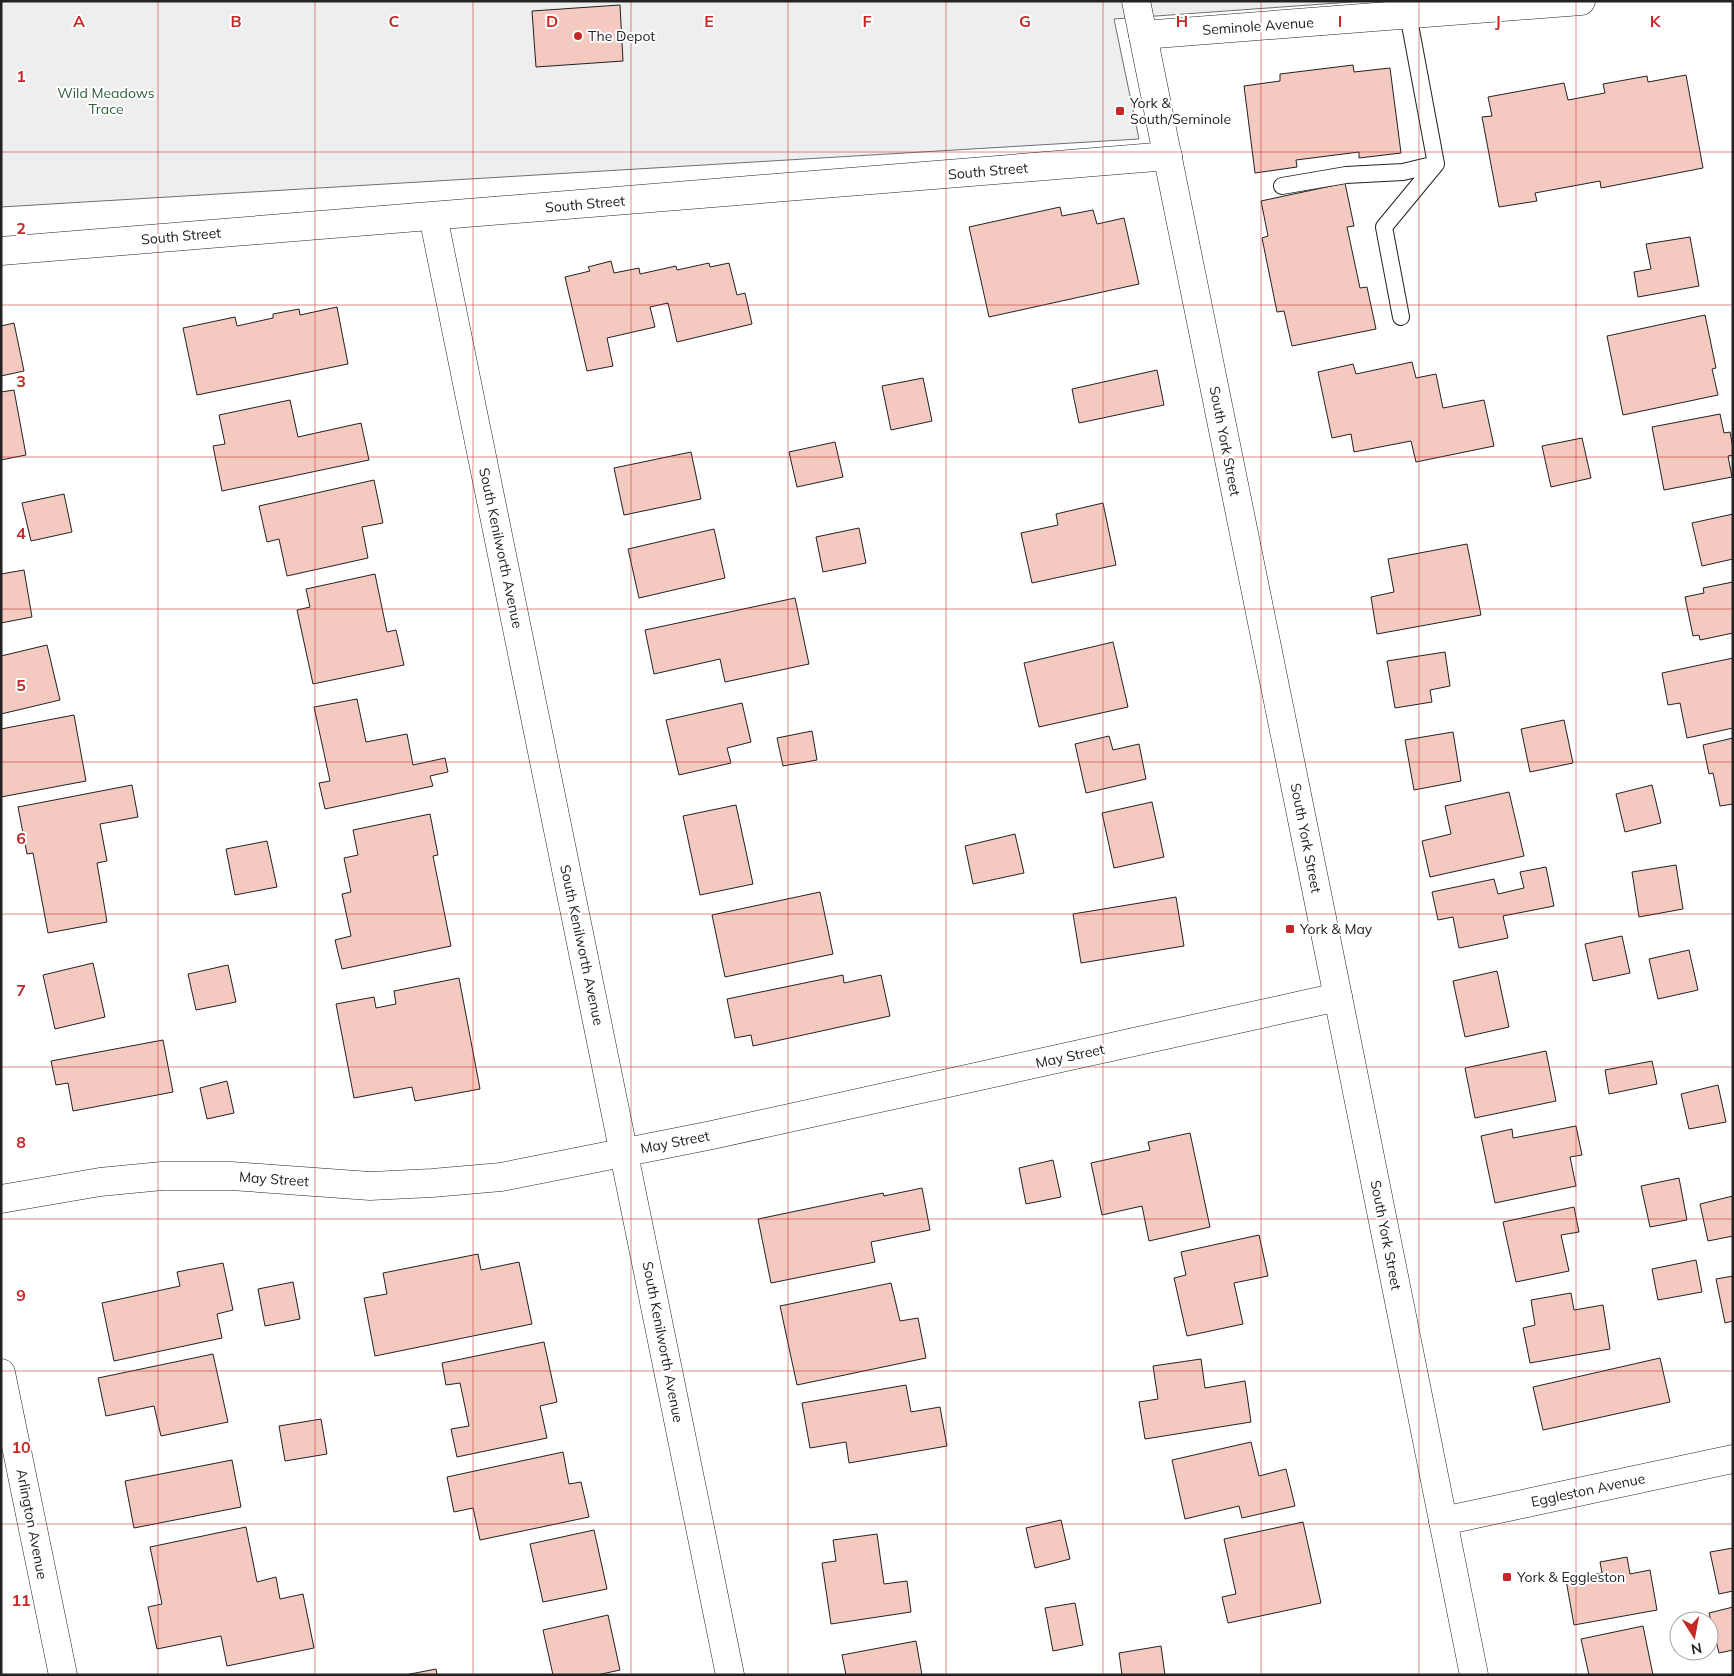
<svg xmlns="http://www.w3.org/2000/svg" width="1734" height="1676" viewBox="0 0 1734 1676" font-family="Mulish,sans-serif">
  <style>
    .green { fill: #eee; stroke: #6f6f6f }
    .building { fill: #f3c9c0; stroke: #222 }
    .lines { fill: none; stroke-linecap: round; stroke-linejoin: round }
    .lane-casing { stroke: #222; stroke-width: 18 }
    .street-casing { stroke: #222; stroke-width: 29 }
    .secondary-casing { stroke: #222; stroke-width: 29 }
    .lane { stroke: #fff; stroke-width: 16 }
    .street { stroke: #fff; stroke-width: 28 }
    .secondary { stroke: #fff; stroke-width: 28 }
    .grid { fill: none; stroke: #c62828; stroke-width: 1; stroke-opacity: 0.55 }
    .poi-dot { fill: #c62828; stroke: #fff; stroke-width: 2 }
    .labels { text-anchor: middle; stroke-width: 4; stroke-linejoin: round; paint-order: stroke }
    .street-label { font-size: 14px; fill: #222; stroke: #fff }
    .poi-label { font-size: 14px; fill: #222; stroke: #fff; text-anchor: start }
    .park-label { font-size: 14px; fill: #2f5e38; stroke: #fff }
    .grid-label { font-size: 16px; text-anchor: middle; font-weight: bold; fill: #c62828; stroke: #fff; stroke-width: 4; stroke-linejoin: round; paint-order: stroke }
  </style>
  <rect width="100%" height="100%" fill="#fff"/>
  <!-- green -->
  <path class="green" d="M1,1H1366L1114,19L1139,139L1,207Z"/>
  <!-- building -->
  <path class="building" d="M620,5L623,61L536,67L532,11Z
    M1353,65L1354,72L1390,68L1401,153L1359,158V152L1296,160L1297,167L1255,173L1244,86L1280,81V74Z
    M1686,75L1703,168L1601,188L1600,181L1535,193L1537,201L1499,207L1482,117L1492,116L1488,97L1564,83L1568,100L1605,93L1603,84L1647,76L1648,82Z
    M1345,183L1354,226L1347,227L1360,288L1367,287L1376,329L1292,346L1284,311L1277,312L1262,238L1268,236L1261,201Z
    M1060,207L1062,216L1093,210L1097,224L1124,218L1139,284L989,317L969,227Z
    M1690,237L1699,286L1638,297L1634,272L1651,269L1646,244Z
    M611,261L614,273L639,268L640,274L676,266L677,270L709,263L710,267L729,263L737,295L745,293L752,324L677,342L668,303L650,307L655,327L607,338L613,366L587,371L565,277L590,271L588,267Z
    M337,307L348,364L197,395L183,328L235,317L237,326L273,318V314L299,309L300,315Z
    M1705,315L1716,368L1712,369L1718,395L1623,415L1607,336Z
    M14,323L24,371L1,376V326Z
    M1412,362L1416,378L1436,374L1443,408L1484,400L1494,446L1416,462L1411,441L1354,452L1351,434L1332,438L1318,372L1353,364L1356,374Z
    M1157,370L1164,405L1079,423L1072,389Z
    M923,378L932,421L891,430L882,386Z
    M14,390L26,455L1,460V392Z
    M290,400L298,437L361,423L369,460L222,491L213,446L225,444L219,415Z
    M1720,414L1724,433L1730,432L1733,448V455L1728,456L1732,477L1664,490L1652,427Z
    M1582,438L1591,478L1551,487L1542,446Z
    M835,442L843,477L797,487L789,452Z
    M691,452L701,499L624,515L614,468Z
    M374,480L383,523L362,527L368,558L287,576L279,539L267,542L259,506Z
    M64,494L72,532L31,541L22,503Z
    M1103,503L1116,565L1032,583L1021,533L1058,525L1056,514Z
    M1733,514V559L1702,566L1692,523Z
    M859,528L866,563L823,572L816,537Z
    M714,529L725,578L639,598L628,549Z
    M1467,544L1481,615L1377,634L1371,597L1394,592L1388,559Z
    M24,570L32,617L1,623V574Z
    M375,574L387,632L396,630L404,665L313,684L297,610L310,607L306,589Z
    M1733,582V633L1700,640L1699,635L1693,636L1685,597L1704,593L1703,588Z
    M795,598L809,664L725,682L720,659L654,674L645,630Z
    M1113,642L1128,707L1039,727L1024,663Z
    M47,645L60,700L1,714V656Z
    M1445,652L1450,686L1430,690L1432,702L1395,708L1387,661Z
    M1733,658V728L1687,738L1680,703L1668,705L1662,673Z
    M357,699L366,742L407,734L413,765L445,758L448,772L430,776L433,786L325,809L319,783L330,781L314,707Z
    M742,703L751,742L727,748L731,763L679,775L666,720Z
    M74,715L86,781L1,797V729Z
    M1564,720L1573,763L1530,772L1521,729Z
    M812,731L817,760L783,766L777,738Z
    M1453,732L1461,781L1414,790L1405,740Z
    M1109,736L1113,750L1139,744L1146,779L1086,793L1075,744Z
    M1733,738V804L1720,806L1713,773L1709,774L1703,745Z
    M132,785L138,817L100,824L107,861L97,863L107,922L48,933L33,853L27,854L18,807Z
    M1652,785L1661,823L1625,832L1616,794Z
    M1509,792L1524,856L1430,877L1422,841L1451,834L1445,806Z
    M1152,802L1164,857L1114,868L1102,813Z
    M736,805L753,884L700,895L683,816Z
    M430,814L438,855L433,856L451,946L342,969L335,940L351,936L342,894L351,892L344,858L358,855L353,830Z
    M1015,834L1024,873L973,884L965,846Z
    M267,841L277,887L235,895L226,849Z
    M1676,865L1683,909L1639,917L1632,872Z
    M1546,867L1554,906L1503,916L1508,938L1459,948L1453,917L1438,920L1432,892L1494,879L1498,894L1524,888L1520,872Z
    M820,892L833,954L725,977L712,915Z
    M1176,897L1184,946L1081,963L1073,914Z
    M1622,936L1630,973L1593,981L1585,944Z
    M1689,950L1698,990L1658,999L1649,959Z
    M93,963L105,1017L55,1029L43,975Z
    M228,965L236,1002L196,1010L188,974Z
    M1497,971L1509,1027L1465,1037L1453,981Z
    M843,975L844,983L881,975L890,1016L753,1046L751,1035L735,1038L727,999Z
    M459,978L480,1089L415,1101L412,1087L354,1098L336,1004L374,997L376,1008L396,1004L394,991Z
    M163,1040L173,1092L73,1111L68,1083L56,1085L51,1061Z
    M1546,1051L1556,1101L1475,1118L1465,1068Z
    M1652,1061L1657,1084L1609,1094L1605,1070Z
    M227,1081L234,1113L207,1119L200,1088Z
    M1718,1085L1726,1122L1689,1129L1681,1094Z
    M1576,1126L1582,1155L1570,1157L1576,1186L1495,1203L1481,1136L1512,1129L1513,1138Z
    M1190,1133L1210,1227L1149,1241L1142,1206L1102,1215L1091,1163L1150,1150L1148,1142Z
    M1053,1160L1061,1197L1026,1204L1019,1168Z
    M1679,1178L1687,1220L1650,1227L1641,1186Z
    M922,1188L930,1230L871,1242L875,1262L771,1283L758,1219L883,1193L884,1196Z
    M1733,1196V1236L1708,1241L1700,1204Z
    M1574,1207L1579,1232L1561,1235L1569,1271L1516,1282L1503,1222Z
    M1259,1235L1268,1276L1234,1283L1243,1324L1187,1336L1174,1278L1186,1275L1181,1252Z
    M478,1254L481,1270L519,1262L532,1324L375,1356L364,1298L387,1294L383,1273Z
    M1696,1260L1702,1292L1658,1300L1652,1269Z
    M223,1263L233,1310L217,1314L222,1338L114,1361L102,1303L180,1286L177,1272Z
    M1733,1276V1321L1725,1323L1716,1279Z
    M293,1282L300,1319L265,1326L258,1289Z
    M891,1283L900,1321L918,1318L926,1358L797,1385L780,1306Z
    M1571,1293L1574,1310L1603,1305L1610,1349L1530,1363L1523,1328L1535,1325L1531,1300Z
    M544,1342L557,1402L540,1406L547,1438L457,1457L451,1429L469,1426L460,1383L446,1385L442,1363Z
    M213,1354L228,1422L161,1436L154,1406L106,1416L98,1378Z
    M1660,1358L1670,1402L1543,1430L1533,1387Z
    M1201,1359L1205,1388L1245,1381L1251,1422L1145,1439L1139,1402L1158,1399L1153,1366Z
    M906,1385L911,1412L940,1407L947,1446L849,1463L846,1442L810,1448L802,1403Z
    M321,1419L327,1454L285,1461L279,1426Z
    M1251,1442L1259,1476L1286,1469L1295,1506L1242,1518L1239,1506L1185,1519L1172,1460Z
    M563,1452L569,1484L581,1482L589,1517L480,1540L473,1508L454,1512L447,1477Z
    M232,1460L241,1507L134,1528L125,1481Z
    M1061,1520L1070,1559L1035,1568L1026,1528Z
    M1303,1522L1321,1603L1228,1623L1222,1597L1236,1594L1224,1539Z
    M246,1527L257,1582L276,1577L280,1599L303,1594L314,1648L227,1666L221,1636L157,1649L148,1607L162,1604L150,1547Z
    M594,1530L607,1589L543,1602L530,1544Z
    M877,1534L884,1584L907,1581L911,1612L831,1624L822,1563L836,1561L833,1540Z
    M1733,1548V1591L1719,1594L1710,1552Z
    M1627,1557L1630,1574L1650,1570L1657,1610L1574,1625L1566,1580L1602,1573L1600,1562Z
    M1075,1603L1083,1645L1053,1651L1045,1608Z
    M1733,1607V1650L1719,1653L1709,1613Z
    M608,1615L620,1670L597,1675H553L543,1630Z
    M1643,1626L1653,1675H1589L1581,1639Z
    M916,1641L922,1675H846L842,1655Z
    M1161,1646L1165,1675H1122L1119,1653Z
    M436,1669L437,1675H405Z"/>
  <g class="lines">
    <defs>
      <path id="lane" d="M1282,186L1346,175L1403,172L1436,164
        M1401,317L1384,227L1436,164L1408,14"/>
      <path id="street" d="M1143,35L1581,1
        M433,216L730,1675
        M1,251L1168,156
        M1,1199L100,1182L162,1176H231L370,1186L432,1183L501,1177L712,1135L1338,997
        M1,1373L63,1675
        M1443,1521L1733,1459"/>
      <path id="secondary" d="M1136,1L1338,997L1474,1675"/>
    </defs>
    <!-- lane casing -->
    <use href="#lane" class="lane-casing"/>
    <!-- street casing -->
    <use href="#street" class="street-casing"/>
    <!-- secondary casing -->
    <use href="#secondary" class="secondary-casing"/>
    <!-- lane -->
    <use href="#lane" class="lane"/>
    <!-- street -->
    <use href="#street" class="street"/>
    <!-- secondary -->
    <use href="#secondary" class="secondary"/>
  </g>
  <!-- grid -->
  <path class="grid" d="M158,1V1675M315,1V1675M473,1V1675M631,1V1675M788,1V1675M946,1V1675M1103,1V1675M1261,1V1675M1419,1V1675M1576,1V1675M1,152H1733M1,305H1733M1,457H1733M1,609H1733M1,762H1733M1,914H1733M1,1067H1733M1,1219H1733M1,1371H1733M1,1524H1733"/>
  <!-- markers -->
  <g class="poi-dot">
    <circle cx="578" cy="36" r="5"/>
    <rect x="1115" y="106" width="10" height="10" rx="2.5"/>
    <rect x="1285" y="924" width="10" height="10" rx="2.5"/>
    <rect x="1502" y="1572" width="10" height="10" rx="2.5"/>
  </g>
  <g class="labels">
    <!-- street labels -->
    <g class="street-label">
      <text transform="translate(1258 26) rotate(-4)" y="5">Seminole Avenue</text>
      <text transform="translate(988 171) rotate(-5)" y="5">South Street</text>
      <text transform="translate(585 204) rotate(-5)" y="5">South Street</text>
      <text transform="translate(181 236) rotate(-5)" y="5">South Street</text>
      <text transform="translate(1225 441) rotate(79)" y="5">South York Street</text>
      <text transform="translate(501 548) rotate(78)" y="5">South Kenilworth Avenue</text>
      <text transform="translate(1306 838) rotate(79)" y="5">South York Street</text>
      <text transform="translate(582 945) rotate(78)" y="5">South Kenilworth Avenue</text>
      <text transform="translate(1070 1056) rotate(-12)" y="5">May Street</text>
      <text transform="translate(675 1142) rotate(-11)" y="5">May Street</text>
      <text transform="translate(274 1179) rotate(4)" y="5">May Street</text>
      <text transform="translate(1386 1235) rotate(79)" y="5">South York Street</text>
      <text transform="translate(663 1342) rotate(79)" y="5">South Kenilworth Avenue</text>
      <text transform="translate(1588 1490) rotate(-12)" y="5">Eggleston Avenue</text>
      <text transform="translate(32 1524) rotate(79)" y="5">Arlington Avenue</text>
    </g>
    <!-- poi labels -->
    <g class="poi-label">
      <text x="588" y="41">The Depot</text>
      <text x="1130" y="108">York &amp;<tspan x="1130" dy="16">South/Seminole</tspan></text>
      <text x="1300" y="934">York &amp; May</text>
      <text x="1517" y="1582">York &amp; Eggleston</text>
    </g>
    <!-- park labels -->
    <g class="park-label">
      <text x="106" y="98">Wild Meadows<tspan x="106" dy="16">Trace</tspan></text>
    </g>
  </g>
  <g class="grid-label">
    <text x="79" y="27">A</text>
    <text x="236" y="27">B</text>
    <text x="394" y="27">C</text>
    <text x="552" y="27">D</text>
    <text x="709" y="27">E</text>
    <text x="867" y="27">F</text>
    <text x="1025" y="27">G</text>
    <text x="1182" y="27">H</text>
    <text x="1340" y="27">I</text>
    <text x="1498" y="27">J</text>
    <text x="1655" y="27">K</text>
    <text x="21" y="82">1</text>
    <text x="21" y="234">2</text>
    <text x="21" y="387">3</text>
    <text x="21" y="539">4</text>
    <text x="21" y="691">5</text>
    <text x="21" y="844">6</text>
    <text x="21" y="996">7</text>
    <text x="21" y="1148">8</text>
    <text x="21" y="1301">9</text>
    <text x="21" y="1453">10</text>
    <text x="21" y="1606">11</text>
  </g>
  <!-- border -->
  <rect width="1734" height="1676" fill="none" stroke="#222222" stroke-width="5"/>
  <!-- north arrow -->
  <g transform="translate(1694 1636) rotate(169)"><circle r="24" fill="#ffffff" stroke="#a7a7a7"/>
  <path d="M0-4L9 19L0 12L-9 19Z" fill="#c62828"/>
  <text y="-8" font-size="14" font-weight="bold" text-anchor="middle" fill="#222222">N</text>
  </g>
</svg>
